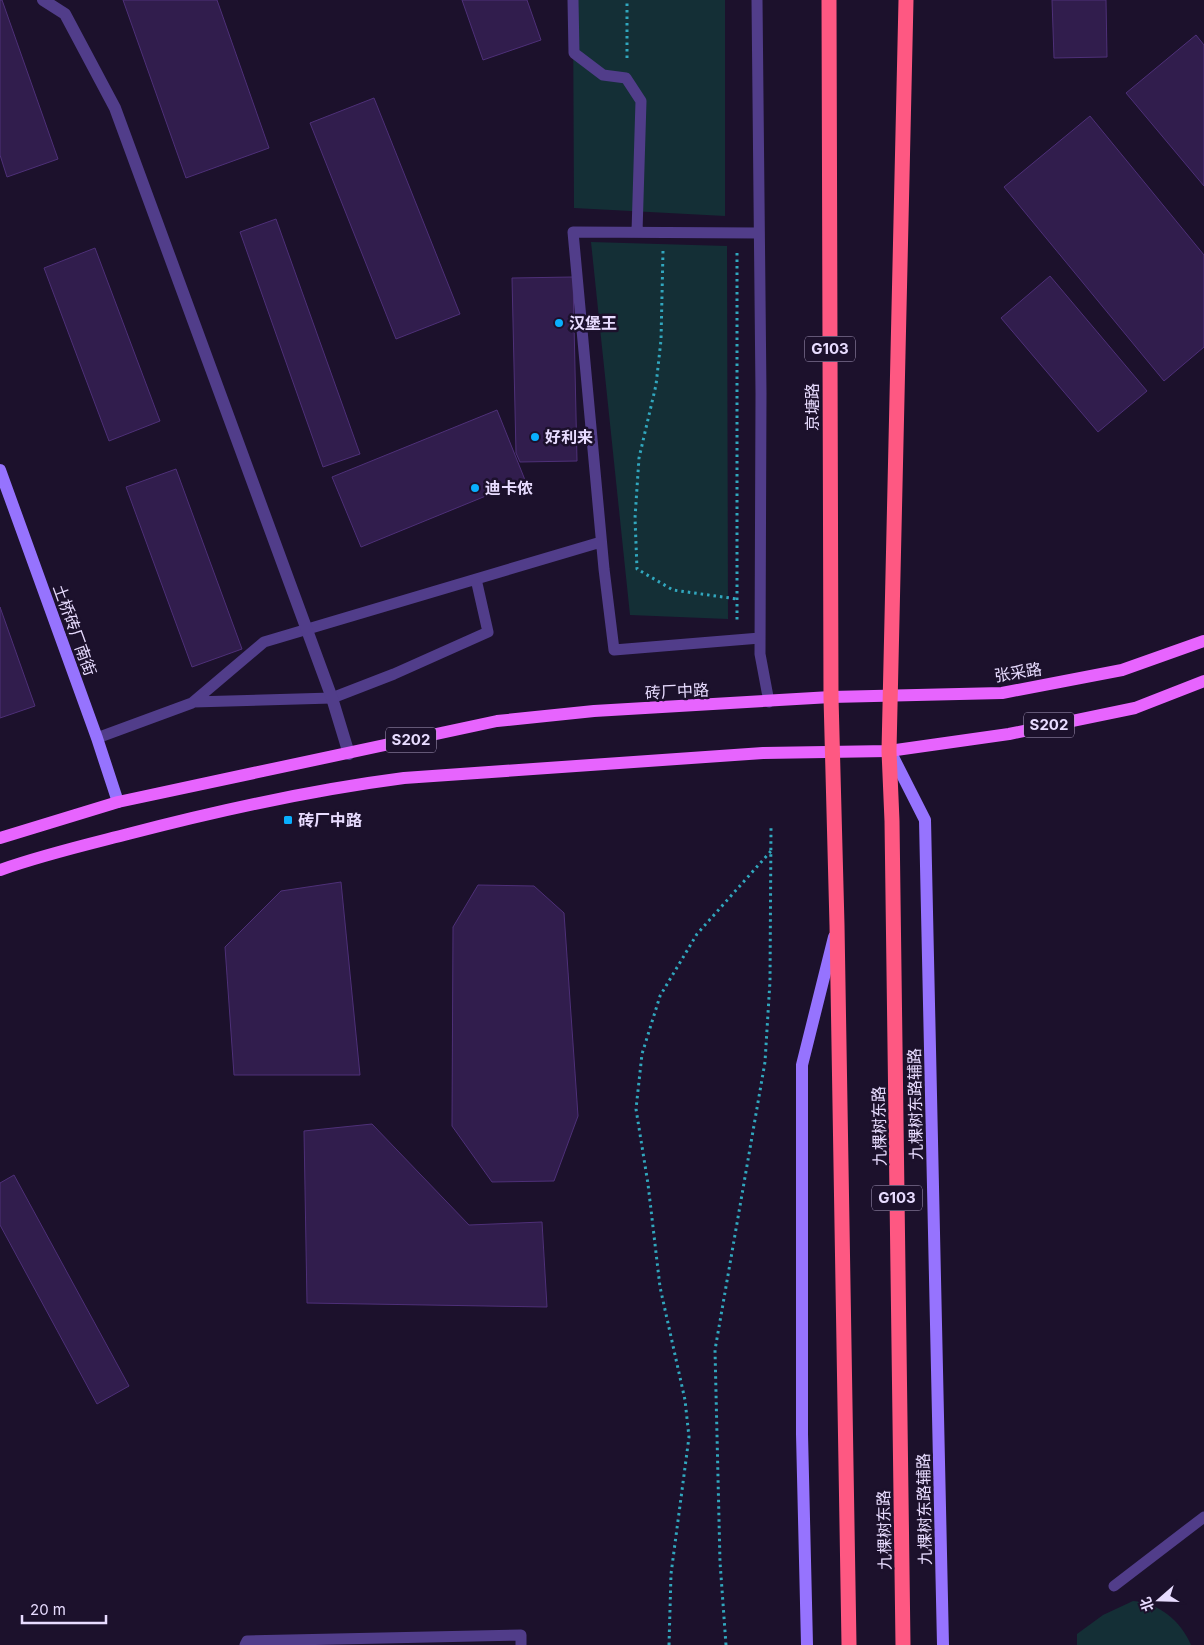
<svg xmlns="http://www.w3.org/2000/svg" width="1204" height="1645" viewBox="0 0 1204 1645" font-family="Inter,'Noto Sans SC',sans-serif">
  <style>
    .green { fill: #142f36 }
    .building { fill: #311d4d; stroke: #4e3078 }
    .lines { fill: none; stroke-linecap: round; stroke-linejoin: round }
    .path { stroke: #31a7be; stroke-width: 3; stroke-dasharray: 2.5 4; stroke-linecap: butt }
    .lane { stroke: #513d8a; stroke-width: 11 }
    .street { stroke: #513d8a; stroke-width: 12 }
    .secondary { stroke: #9673fe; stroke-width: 12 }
    .primary { stroke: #e764fe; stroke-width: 12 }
    .highway { stroke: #fe5882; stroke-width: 15 }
    .poi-dot { fill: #09affe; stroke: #1c112c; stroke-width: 2 }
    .labels { text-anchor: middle; stroke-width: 5; stroke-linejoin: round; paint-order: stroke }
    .shield { fill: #1c112c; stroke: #ab9fc0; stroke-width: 1 }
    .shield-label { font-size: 15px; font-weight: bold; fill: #e8dcff }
    .poi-label { font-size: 16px; font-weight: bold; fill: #e8dcff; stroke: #1c112c; text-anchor: start }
    .street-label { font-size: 16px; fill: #e8dcff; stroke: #1c112c }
  </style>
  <rect width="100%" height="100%" fill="#1c112c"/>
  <!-- green -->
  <path class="green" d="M573,0H725V216L574,208Z
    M591,242L727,246L728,619L630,615Z
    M1133,1601C1159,1603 1181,1621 1191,1645H1077V1634L1103,1615Z"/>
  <!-- building -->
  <path class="building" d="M0,0H2L58,159L7,177L0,155Z
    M123,0H217L269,148L186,178Z
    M462,0H527L541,40L483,60Z
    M1052,0H1106L1107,57L1054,58Z
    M1196,35L1204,45V186L1126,93Z
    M374,98L460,314L396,339L310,123Z
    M1090,116L1204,255V347L1164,381L1004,187Z
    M276,219L360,454L323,467L240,232Z
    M95,248L160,421L109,441L44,268Z
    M1050,276L1147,391L1098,432L1001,318Z
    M573,277L577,461L520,462L516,453L512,278Z
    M497,410L525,480L361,547L332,477Z
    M176,469L242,649L192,667L126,487Z
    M0,607L35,706L0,718Z
    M341,882L360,1075H234L225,947L281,891Z
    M478,885L534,886L564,913L578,1116L554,1181L492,1182L452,1126L453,927Z
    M372,1124L469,1225L542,1222L547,1307L307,1303L304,1131Z
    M14,1175L129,1386L97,1404L0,1225V1183Z"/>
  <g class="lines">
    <!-- path -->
    <path class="path" d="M627,58V0
      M663,251L661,340L656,385L639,458L635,518L637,569L673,590L737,599
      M737,253V622
      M669,1645L671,1574L689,1437L685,1400L660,1287L648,1184L636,1109L642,1054L660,996L697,934L771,851
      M726,1645L720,1562L715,1350L765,1062L770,981L771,826"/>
    <!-- lane -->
    <path class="lane" d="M573,0L574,53L603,75L626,78L641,101L637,232
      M757,0L761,393L760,654L769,702
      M759,233L573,232L604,569L614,650L760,638
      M193,702L332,698L394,674L488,632L476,579
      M97,738L192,703L264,642L601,542
      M1114,1586L1204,1517
      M245,1645L247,1641L521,1635V1645"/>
    <!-- street -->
    <path class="street" d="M43,0L65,14L115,108L332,698L349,754"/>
    <!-- secondary -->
    <path class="secondary" d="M0,470L97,738L118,802
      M890,751L925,820L943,1645
      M807,1645L802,1434V1065L834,937"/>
    <!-- primary -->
    <path class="primary" d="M0,838L118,802L497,721L594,711L831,697L1002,693L1122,670L1204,641
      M0,870C42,855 85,845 128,834C220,810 311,790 404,778L763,753L889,751L1009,734L1135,708L1204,681"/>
    <!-- highway -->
    <path class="highway" d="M829,0L831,697L837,925L849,1645
      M903,1645L892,821L889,751L906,0"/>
  </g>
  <!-- markers -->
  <g class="poi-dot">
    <circle cx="559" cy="323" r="5"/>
    <circle cx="535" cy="437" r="5"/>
    <circle cx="475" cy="488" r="5"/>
    <rect x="283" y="815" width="10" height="10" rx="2.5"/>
  </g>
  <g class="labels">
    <!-- shield labels -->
    <g class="shield">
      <rect x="805" y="336.5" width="50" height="25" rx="4"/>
      <rect x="1024" y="712.5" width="50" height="25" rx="4"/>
      <rect x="386" y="727.5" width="50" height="25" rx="4"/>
      <rect x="872" y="1185.5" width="50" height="25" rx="4"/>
    </g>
    <g class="shield-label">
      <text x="830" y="354">G103</text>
      <text x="1049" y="730">S202</text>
      <text x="411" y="745">S202</text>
      <text x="897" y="1203">G103</text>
    </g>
    <!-- poi labels -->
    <g class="poi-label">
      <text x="569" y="329">汉堡王</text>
      <text x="545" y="443">好利来</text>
      <text x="485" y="494">迪卡侬</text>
      <text x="298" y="826">砖厂中路</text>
    </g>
    <!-- street labels -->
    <g class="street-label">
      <text transform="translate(812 407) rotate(-90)" y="6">京塘路</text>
      <text transform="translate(75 630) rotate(70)" y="6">土桥砖厂南街</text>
      <text transform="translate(1018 672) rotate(-9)" y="6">张采路</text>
      <text transform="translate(677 691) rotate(-3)" y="6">砖厂中路</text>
      <text transform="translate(915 1104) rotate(-91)" y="6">九棵树东路辅路</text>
      <text transform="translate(879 1126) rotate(-91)" y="6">九棵树东路</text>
      <text transform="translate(924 1509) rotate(-91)" y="6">九棵树东路辅路</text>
      <text transform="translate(884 1530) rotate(-91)" y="6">九棵树东路</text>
    </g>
  </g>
  <!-- north arrow -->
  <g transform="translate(1159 1600) rotate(250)" stroke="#1c112c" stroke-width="4" paint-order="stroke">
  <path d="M0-4L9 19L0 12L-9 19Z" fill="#e8dcff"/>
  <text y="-8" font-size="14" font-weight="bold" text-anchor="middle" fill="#e8dcff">北</text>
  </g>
  <!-- scale -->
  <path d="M22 1615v8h84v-8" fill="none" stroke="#e8dcff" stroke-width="2.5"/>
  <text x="30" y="1615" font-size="15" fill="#e8dcff" stroke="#1c112c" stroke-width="4" paint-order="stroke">20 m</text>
</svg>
